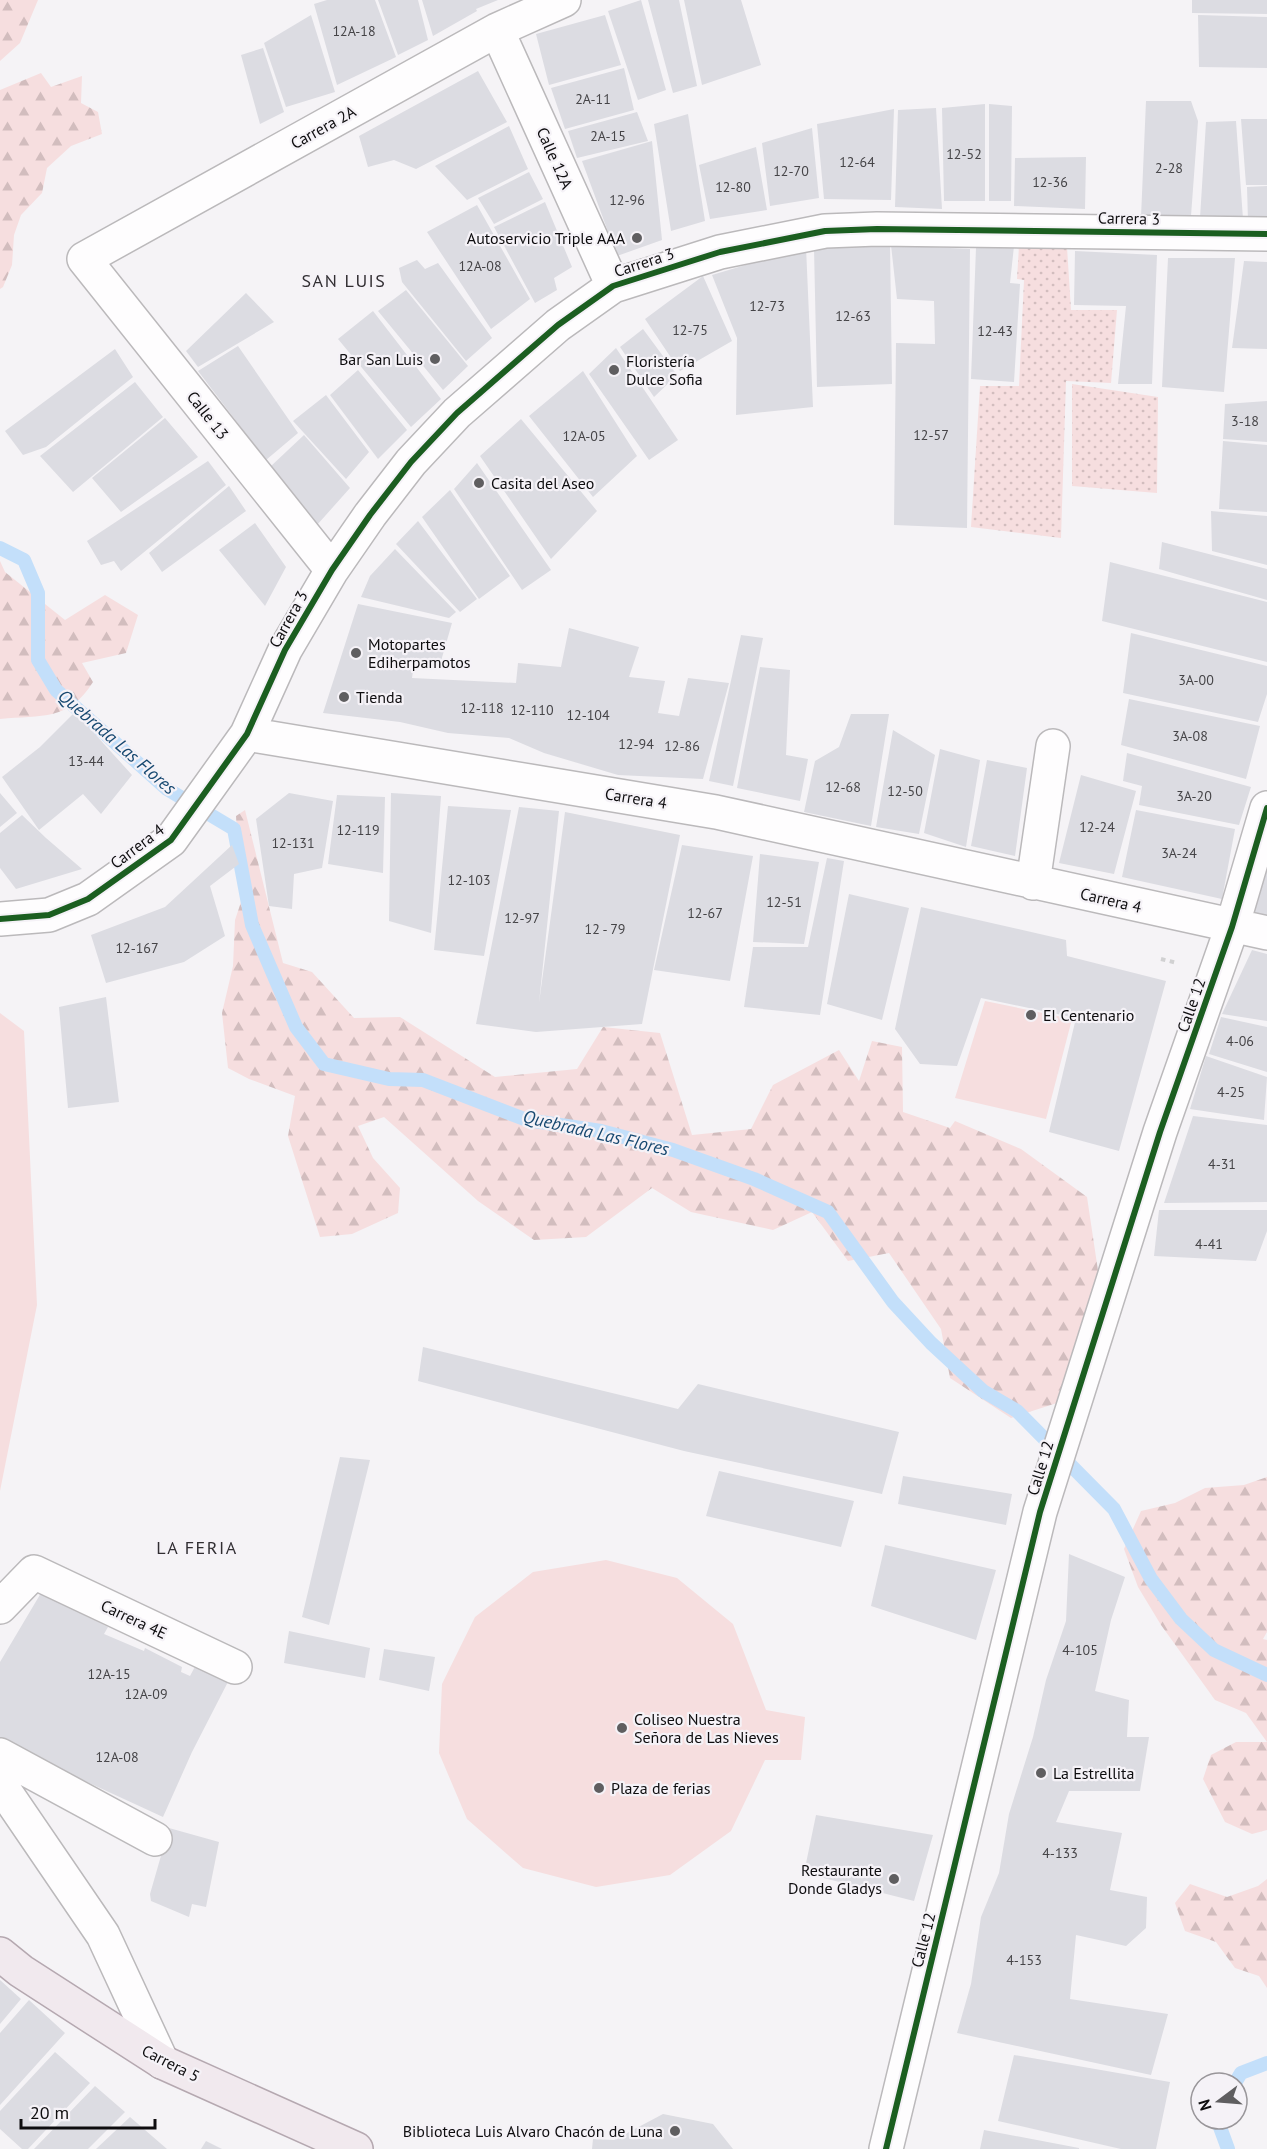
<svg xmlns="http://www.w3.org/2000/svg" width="1267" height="2149" viewBox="0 0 1267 2149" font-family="'PT Sans',sans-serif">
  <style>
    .grass { fill: url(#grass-dots) }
    .forest { fill: url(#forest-firs) }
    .park { fill: #f6dedf }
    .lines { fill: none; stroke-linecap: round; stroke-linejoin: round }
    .stream { stroke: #c3dffa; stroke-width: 14 }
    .building { fill: #dcdce2 }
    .minor-casing { stroke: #bbb9bb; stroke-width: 36 }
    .major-casing { stroke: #b5a8b0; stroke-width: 36 }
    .path { stroke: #d1d1d2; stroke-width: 4; stroke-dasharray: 4.5 4.5; stroke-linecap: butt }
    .minor { stroke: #fefdfe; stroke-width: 33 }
    .major { stroke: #f1e9ee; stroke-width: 33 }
    .cycleway-casing { stroke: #f5f2f7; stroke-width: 10 }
    .cycleway { stroke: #1b5e20; stroke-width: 6 }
    .poi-dot { fill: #5f5e60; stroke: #f5f2f7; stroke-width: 2 }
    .labels { text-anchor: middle; stroke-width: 4.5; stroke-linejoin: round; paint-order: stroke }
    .number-label { font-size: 14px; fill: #454447 }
    .street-label { font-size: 16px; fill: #0e0d0f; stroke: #f5f2f7 }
    .poi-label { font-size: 16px; fill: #0e0d0f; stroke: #f5f2f7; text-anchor: start }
    .neighbourhood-label { font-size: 18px; letter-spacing: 1.5px; fill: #312e32; stroke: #f5f2f7 }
    .water-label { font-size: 18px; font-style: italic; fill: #164870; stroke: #f5f2f7 }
  </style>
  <defs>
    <pattern id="grass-dots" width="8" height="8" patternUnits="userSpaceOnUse" patternTransform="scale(1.5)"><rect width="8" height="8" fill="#f6dedf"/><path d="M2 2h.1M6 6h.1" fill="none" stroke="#d2bdbe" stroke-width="1.8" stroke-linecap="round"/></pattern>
    <pattern id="forest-firs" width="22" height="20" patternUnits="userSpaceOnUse" patternTransform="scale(1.5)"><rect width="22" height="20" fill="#f6dedf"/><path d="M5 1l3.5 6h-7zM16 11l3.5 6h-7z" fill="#d2bdbe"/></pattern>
  </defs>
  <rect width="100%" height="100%" fill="#f5f3f6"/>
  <!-- grass -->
  <path class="grass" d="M1019,246L1067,247L1071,310H1117L1111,383L1066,381L1061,538L971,527L980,386H1019L1024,280L1017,279Z
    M1072,384L1158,397L1157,493L1072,486Z"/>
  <!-- forest -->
  <path class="forest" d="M0,0H38L20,43L0,61Z
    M41,73L51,87L82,76L81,103L98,112L102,134L71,146L47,168L42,193L21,215L14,235L12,265L3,287L0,289V90Z
    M0,561L5,572L65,620L105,595L138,615L126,653L82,663L93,682C69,721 42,715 0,719Z
    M245,810L283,963L312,972L354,1018L400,1017L495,1077L577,1069L603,1027L660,1033L692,1135L751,1129L773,1085L839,1050L859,1081L872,1041L902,1047L903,1112L950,1128L955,1121L1021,1149L1087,1197L1100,1284L1060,1402L1011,1418L950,1378L941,1329L889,1253L848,1261L812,1212L773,1230L691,1212L652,1188L586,1237L534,1240L478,1201L384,1117L358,1126L373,1158L400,1188L398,1213L352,1234L320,1237L288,1136L295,1096L249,1079L228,1068L222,1013L233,966L235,920L241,902L236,816Z
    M1267,1477V1632L1263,1639L1267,1640V1830L1252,1834L1225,1822L1203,1779L1211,1755L1236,1742H1267L1246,1713L1215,1700L1161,1625L1138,1587L1124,1549L1141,1511L1175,1503L1205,1488L1244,1485Z
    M1267,1879V1988L1259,1976L1235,1968L1216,1942L1185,1931L1175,1903L1190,1884L1227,1897L1258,1886Z"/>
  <!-- park -->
  <path class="park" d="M985,1001L1072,1019L1046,1119L955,1098Z
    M0,1013L24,1031L37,1305L0,1491Z
    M606,1560L677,1578L733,1624L766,1710L805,1717L801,1760H765L731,1831L670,1875L596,1887L523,1868L467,1819L439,1753L442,1684L475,1617L533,1572Z"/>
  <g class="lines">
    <!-- stream -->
    <path class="stream" d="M0,548L24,560L38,593V660L56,690L167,789L234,829L252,925L296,1027L324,1064L389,1079L423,1080L527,1120L601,1131L673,1150L754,1179L828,1212L893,1302L931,1343L983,1391L1017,1411L1114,1509L1151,1579L1181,1619L1214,1650L1267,1675
      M1235,2083L1241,2073L1267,2063
      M1217,2119L1228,2149"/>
  </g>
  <!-- building -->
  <path class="building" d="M327,0H375L396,57L337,85L314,4Z
    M378,0H418L428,40L398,55Z
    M422,0H498L476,9L477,11L433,36Z
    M641,0L666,90L638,100L608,11Z
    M648,0H679L697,86L673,93Z
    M684,0H741L761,65L702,85Z
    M1192,0H1267V14L1192,13Z
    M311,15L335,92L286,107L264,43Z
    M605,15L621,65L549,85L536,34Z
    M1198,15L1267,17V68L1199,67Z
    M263,48L284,112L260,124L241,55Z
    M624,68L634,110L565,129L551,88Z
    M478,71L507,122L416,169L394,160L368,167L359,136Z
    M1146,101H1191L1198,121L1191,216L1141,217Z
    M985,104V201H944L942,108Z
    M989,104L1012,106L1011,201H989Z
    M936,108L942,209L895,207L898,110Z
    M894,109L891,200L824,199L817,124Z
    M637,112L648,141L577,158L568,131Z
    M688,114L705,221L671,231L654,124Z
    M1241,119H1267V185H1246Z
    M1236,121L1243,219L1200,218L1206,122Z
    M509,126L528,169L467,200L435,166Z
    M812,128L819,198L770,206L762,143Z
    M652,141L662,240L617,256L582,161Z
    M756,147L767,210L710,219L699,165Z
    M1086,157L1085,209L1014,206L1015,158Z
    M529,172L543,199L494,224L478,198Z
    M1267,186V221H1248L1247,187Z
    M545,202L572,267L554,278L557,290L535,303L494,227Z
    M477,205L530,299L491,329L427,232Z
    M890,242L892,384L817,387L814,248Z
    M891,245L970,249L967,528L894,525L896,343L935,344L934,301L897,299Z
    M1014,246L1010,283L1020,284L1014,382L971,379L976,248Z
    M806,247L813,407L736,415L737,338L712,275Z
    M1075,251L1157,255L1152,384H1118L1126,306L1074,305Z
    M1168,258H1235L1224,392L1162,387Z
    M417,260L425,269L438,263L492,338L466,361L402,282L399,268Z
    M1244,261L1267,262V349L1232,348Z
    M703,276L732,341L680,371L645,319Z
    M406,290L468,366L443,390L378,311Z
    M246,293L274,322L198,367L186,351Z
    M373,311L441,399L411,427L338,339Z
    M643,329L677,375L654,397L620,347Z
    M238,346L298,433L266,460L198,371Z
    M616,348L678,440L649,460L589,374Z
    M115,349L133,377L46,447L23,455L5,431Z
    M358,370L407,430L378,459L330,395Z
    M583,371L637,456L593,497L529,416Z
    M135,382L163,417L73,492L40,456Z
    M326,395L369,452L346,479L293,421Z
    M1267,401V442L1223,439L1225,404Z
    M165,418L198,457L121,512L92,478Z
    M521,419L597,511L551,559L480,456Z
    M304,435L350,488L317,525L270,467Z
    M1223,441L1267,445V512L1219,509Z
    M208,461L226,485L121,571L114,561L101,565L87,541Z
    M477,463L551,570L522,590L454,489Z
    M229,486L246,511L162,572L149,553Z
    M450,490L510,576L479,599L422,517Z
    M1211,511L1267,516V565L1212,551Z
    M418,521L477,599L460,612L396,544Z
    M255,523L286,567L265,606L219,550Z
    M1162,542L1267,569V600L1159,569Z
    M395,549L456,612L449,618L361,597L370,576Z
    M1110,562L1267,602V662L1102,621Z
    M358,604L452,623L441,661L415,658L412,678L516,683L518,663L561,667L569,628L639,647L629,677L665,681L658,713L679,716L688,678L729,683L703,779L618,775L544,753L509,738L448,733L400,722L323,713Z
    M1131,633L1267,666V694L1258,722L1123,693Z
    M741,635L763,638L733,786L709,781Z
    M760,667L790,670L786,755L808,759L800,801L737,788Z
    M1129,699L1260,726L1246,779L1121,745Z
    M75,712L132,775L101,814L83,794L39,830L2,777L40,747Z
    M851,714H889L871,826L804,812L815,761L839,747Z
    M893,730L935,755L919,834L876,827Z
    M940,749L980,760L966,847L924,833Z
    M1127,753L1251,787L1239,825L1139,805L1142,786L1123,781Z
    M987,760L1027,768L1015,856L971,846Z
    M1081,775L1136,791L1114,874L1059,863Z
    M0,793L17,813L0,827Z
    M289,793L333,801L322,868L294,874L292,909L269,906L256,819Z
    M391,793L441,796L431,933L389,921Z
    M337,795L385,797L383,873L328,864Z
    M448,806L511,810L484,956L434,950Z
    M519,807L559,811L539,1003L565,812L680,835L642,1024L536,1032L476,1024Z
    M1136,810L1235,829L1222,899L1122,877Z
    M22,815L46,838L82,869L16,889L0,868V833Z
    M232,845L239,864L210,886L225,936L184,962L106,983L91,935L165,907Z
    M682,845L753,856L730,981L654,970Z
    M760,854L819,862L804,944L753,942Z
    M827,858L844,861L820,1015L744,1007L753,947H808Z
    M1266,860H1267V918L1253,916Z
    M849,894L909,908L882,1020L827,1004Z
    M921,907L1066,940L1067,956L1166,981L1119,1151L1049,1132L1076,1018L981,998L957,1066L920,1064L895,1029Z
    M1252,950L1267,954V1021L1222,1014Z
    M106,997L119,1102L68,1108L59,1007Z
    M1221,1017L1267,1027V1072L1209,1054Z
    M1206,1056L1267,1077L1264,1120L1190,1109Z
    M1193,1116L1267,1125V1202L1164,1203Z
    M1159,1210H1267V1231L1256,1261L1154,1256Z
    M423,1347L678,1409L698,1384L899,1432L882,1494L684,1451L418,1381Z
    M340,1457L370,1460L329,1625L302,1617Z
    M719,1471L854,1501L841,1547L706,1516Z
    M903,1476L1012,1494L1006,1525L898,1504Z
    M885,1545L996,1570L976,1640L871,1606Z
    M1069,1554L1125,1577L1111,1620L1095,1691L1129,1700L1127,1737H1149L1140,1791H1069L1056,1822L1122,1833L1110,1890L1147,1897L1146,1928L1126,1946L1076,1935L1070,1999L1168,2014L1151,2075L957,2033L971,1984L981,1917L999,1873L1009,1814L1033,1737L1046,1680L1066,1621Z
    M41,1593L108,1627L104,1634L144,1651L145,1648L182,1667L181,1672L190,1676L198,1661L231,1676L192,1752L163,1817L48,1764L0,1747V1662Z
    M289,1631L370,1648L365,1678L284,1663Z
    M384,1649L435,1657L429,1691L379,1680Z
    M816,1815L933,1835L914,1901L804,1873Z
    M169,1828L219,1842L206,1907L192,1904L189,1917L151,1901L150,1894Z
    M0,1980L21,1999L0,2024Z
    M29,2000L65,2033L0,2105V2033Z
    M55,2052L90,2083L28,2149H22L0,2129V2111Z
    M1014,2055L1170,2082L1156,2149H1121L998,2121Z
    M95,2086L125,2112L88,2149H34Z
    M663,2114L713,2124L733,2149H592L593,2139L614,2140Z
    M130,2117L167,2149H96Z
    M984,2130L1079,2148V2149H980Z
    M206,2141L222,2149H201Z"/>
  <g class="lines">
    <defs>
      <path id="minor" d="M497,30L613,286
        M332,570L84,259L497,30L564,0
        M247,734L716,812L1267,933
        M1033,883L1053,746
        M0,919L49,915L88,899L171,840L247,734L285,650L332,570L370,515L411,462L457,413L558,325L613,286L720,252L825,231L877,229L1267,234
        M0,1607L34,1572L235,1667
        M0,1755L155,1839
        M0,1784L103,1935L162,2062
        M886,2149L1040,1512L1160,1132L1232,927L1267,808"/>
      <path id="major" d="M0,1954L21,1971L162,2062L356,2149"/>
    </defs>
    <!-- minor casing -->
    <use href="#minor" class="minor-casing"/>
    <!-- major casing -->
    <use href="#major" class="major-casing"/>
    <!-- path -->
    <path class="path" d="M1161,959L1177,963"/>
    <!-- minor -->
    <use href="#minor" class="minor"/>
    <!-- major -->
    <use href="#major" class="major"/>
    <defs>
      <path id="cycleway" d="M0,919L49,915L88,899L171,840L247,734L285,650L332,570L370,515L411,462L457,413L558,325L613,286L720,252L825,231L877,229L1267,234
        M886,2149L1040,1512L1160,1132L1232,927L1267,808"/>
    </defs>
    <!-- cycleway casing -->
    <use href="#cycleway" class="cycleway-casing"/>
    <!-- cycleway -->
    <use href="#cycleway" class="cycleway"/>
  </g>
  <!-- markers -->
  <g class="poi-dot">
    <circle cx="637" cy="238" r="6"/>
    <circle cx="435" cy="359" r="6"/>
    <circle cx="614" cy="370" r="6"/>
    <circle cx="479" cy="483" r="6"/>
    <circle cx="356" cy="653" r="6"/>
    <circle cx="344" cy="697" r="6"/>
    <circle cx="1031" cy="1015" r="6"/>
    <circle cx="622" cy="1728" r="6"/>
    <circle cx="1041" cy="1773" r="6"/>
    <circle cx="599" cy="1788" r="6"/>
    <circle cx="894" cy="1879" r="6"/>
    <circle cx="675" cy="2131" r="6"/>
  </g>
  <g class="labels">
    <!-- number labels -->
    <g class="number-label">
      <text x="354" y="36">12A-18</text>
      <text x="593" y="104">2A-11</text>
      <text x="608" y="141">2A-15</text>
      <text x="964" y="159">12-52</text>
      <text x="857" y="167">12-64</text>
      <text x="1169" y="173">2-28</text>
      <text x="791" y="176">12-70</text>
      <text x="1050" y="187">12-36</text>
      <text x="733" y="192">12-80</text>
      <text x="627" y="205">12-96</text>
      <text x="480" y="271">12A-08</text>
      <text x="767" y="311">12-73</text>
      <text x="853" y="321">12-63</text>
      <text x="690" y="335">12-75</text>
      <text x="995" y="336">12-43</text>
      <text x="1245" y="426">3-18</text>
      <text x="931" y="440">12-57</text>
      <text x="584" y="441">12A-05</text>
      <text x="1196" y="685">3A-00</text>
      <text x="482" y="713">12-118</text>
      <text x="532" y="715">12-110</text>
      <text x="588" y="720">12-104</text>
      <text x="1190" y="741">3A-08</text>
      <text x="636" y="749">12-94</text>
      <text x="682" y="751">12-86</text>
      <text x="86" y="766">13-44</text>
      <text x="843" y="792">12-68</text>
      <text x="905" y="796">12-50</text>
      <text x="1194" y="801">3A-20</text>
      <text x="1097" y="832">12-24</text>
      <text x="358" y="835">12-119</text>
      <text x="293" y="848">12-131</text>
      <text x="1179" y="858">3A-24</text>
      <text x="469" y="885">12-103</text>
      <text x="784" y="907">12-51</text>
      <text x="705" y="918">12-67</text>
      <text x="522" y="923">12-97</text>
      <text x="605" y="934">12 - 79</text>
      <text x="137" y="953">12-167</text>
      <text x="1240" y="1046">4-06</text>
      <text x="1231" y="1097">4-25</text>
      <text x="1222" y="1169">4-31</text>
      <text x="1209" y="1249">4-41</text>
      <text x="1080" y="1655">4-105</text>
      <text x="109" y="1679">12A-15</text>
      <text x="146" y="1699">12A-09</text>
      <text x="117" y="1762">12A-08</text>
      <text x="1060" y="1858">4-133</text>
      <text x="1024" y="1965">4-153</text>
    </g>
    <!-- street labels -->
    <g class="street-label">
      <text transform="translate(323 127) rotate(-29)" y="6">Carrera 2A</text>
      <text transform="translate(555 158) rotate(66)" y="6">Calle 12A</text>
      <text transform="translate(1129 218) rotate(1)" y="6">Carrera 3</text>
      <text transform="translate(644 262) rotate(-18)" y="6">Carrera 3</text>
      <text transform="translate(208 415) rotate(52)" y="6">Calle 13</text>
      <text transform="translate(288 619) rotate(-61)" y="6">Carrera 3</text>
      <text transform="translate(636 798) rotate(9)" y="6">Carrera 4</text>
      <text transform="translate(137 846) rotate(-37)" y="6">Carrera 4</text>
      <text transform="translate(1111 900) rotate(13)" y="6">Carrera 4</text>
      <text transform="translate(1191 1005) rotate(-71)" y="6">Calle 12</text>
      <text transform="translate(1040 1468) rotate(-73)" y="6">Calle 12</text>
      <text transform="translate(134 1619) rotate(25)" y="6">Carrera 4E</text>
      <text transform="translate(923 1940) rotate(-76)" y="6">Calle 12</text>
      <text transform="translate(171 2063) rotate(27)" y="6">Carrera 5</text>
    </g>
    <!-- poi labels -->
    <g class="poi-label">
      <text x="625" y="244" text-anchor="end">Autoservicio Triple AAA</text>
      <text x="423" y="365" text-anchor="end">Bar San Luis</text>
      <text x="626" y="367">Floristería<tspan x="626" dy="18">Dulce Sofia</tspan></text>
      <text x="491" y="489">Casita del Aseo</text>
      <text x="368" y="650">Motopartes<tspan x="368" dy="18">Ediherpamotos</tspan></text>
      <text x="356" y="703">Tienda</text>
      <text x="1043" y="1021">El Centenario</text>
      <text x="634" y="1725">Coliseo Nuestra<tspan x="634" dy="18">Señora de Las Nieves</tspan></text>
      <text x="1053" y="1779">La Estrellita</text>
      <text x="611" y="1794">Plaza de ferias</text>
      <text x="882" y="1876" text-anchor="end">Restaurante<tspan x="882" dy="18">Donde Gladys</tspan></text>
      <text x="663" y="2137" text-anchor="end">Biblioteca Luis Alvaro Chacón de Luna</text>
    </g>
    <!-- neighbourhood labels -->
    <g class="neighbourhood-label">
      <text x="344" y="287">SAN LUIS</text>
      <text x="197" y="1554">LA FERIA</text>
    </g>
    <!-- water labels -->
    <g class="water-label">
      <text transform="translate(117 742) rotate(41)" y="6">Quebrada Las Flores</text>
      <text transform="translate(596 1133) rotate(13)" y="6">Quebrada Las Flores</text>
    </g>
  </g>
  <!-- north arrow -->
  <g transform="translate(1219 2101) rotate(254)"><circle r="28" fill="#f5f2f7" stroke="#99969a" stroke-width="1.5"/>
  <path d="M0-4.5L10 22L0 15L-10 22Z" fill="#5f5e60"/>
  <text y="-9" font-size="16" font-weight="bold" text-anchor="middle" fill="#0e0d0f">N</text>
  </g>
  <!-- scale -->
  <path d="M21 2119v9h134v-9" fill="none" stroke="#0e0d0f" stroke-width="3"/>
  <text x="30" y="2119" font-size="18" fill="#0e0d0f" stroke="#f5f2f7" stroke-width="4.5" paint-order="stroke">20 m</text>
</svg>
